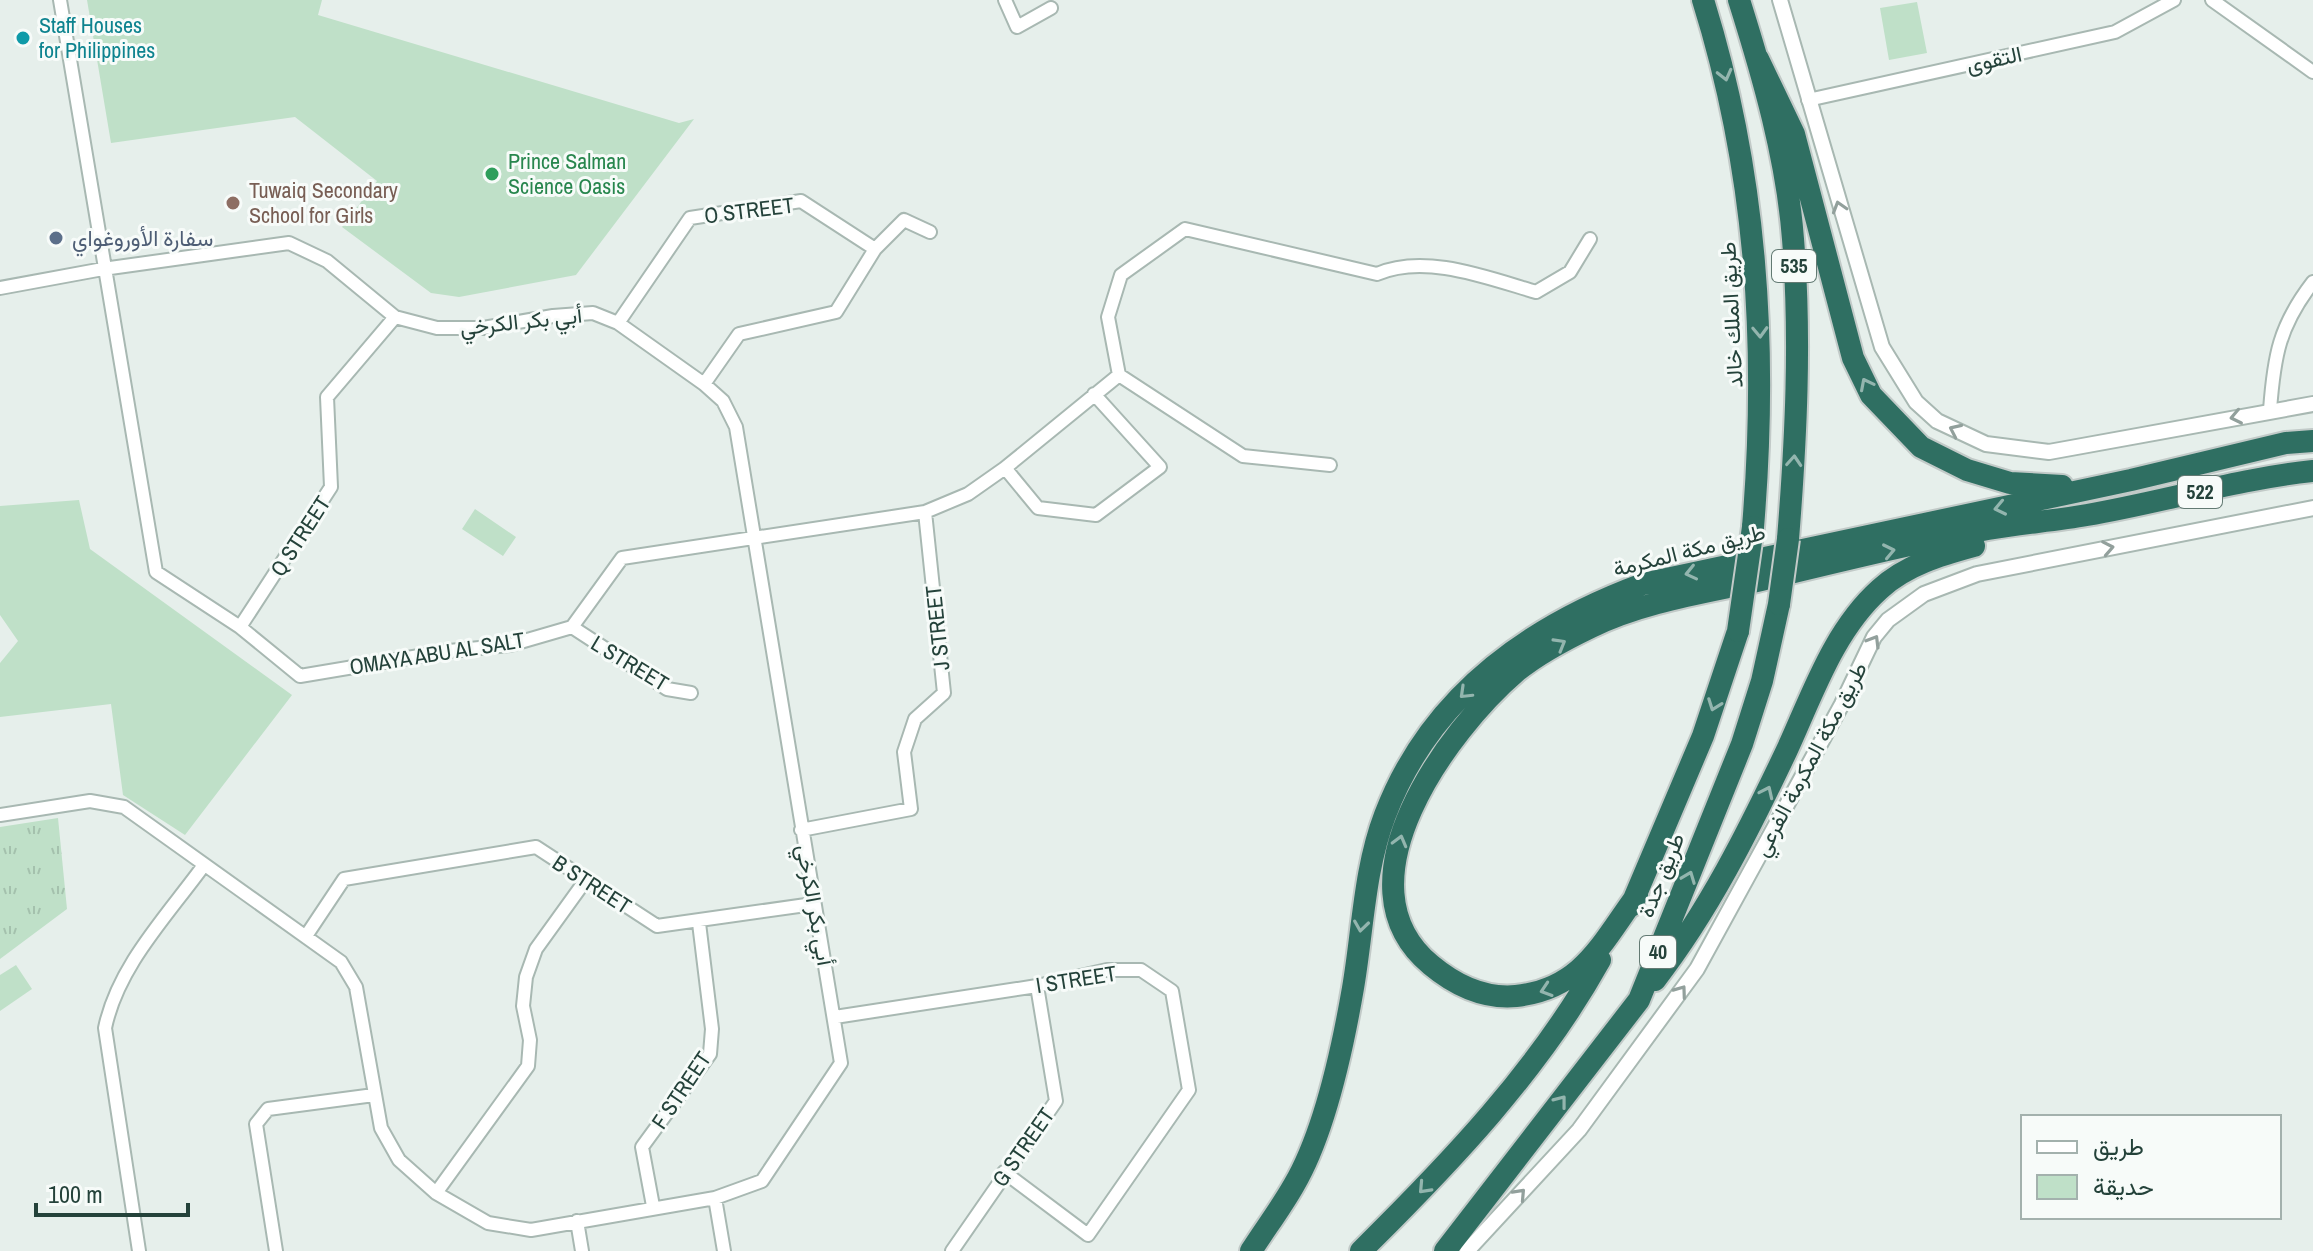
<svg xmlns="http://www.w3.org/2000/svg" width="2313" height="1251" viewBox="0 0 2313 1251" font-family="'Archivo Narrow',Vazirmatn,sans-serif">
  <style>
    .grass { fill: url(#grass-tufts) }
    .park { fill: #bfe0c8 }
    .lines { fill: none; stroke-linecap: round; stroke-linejoin: round }
    .minor-casing { stroke: #a8b8b2; stroke-width: 16 }
    .tertiary-casing { stroke: #a8b8b2; stroke-width: 18 }
    .motorway-casing { stroke: #c2cac8; stroke-width: 26 }
    .minor { stroke: #fff; stroke-width: 12 }
    .tertiary { stroke: #fff; stroke-width: 14 }
    .motorway { stroke: #2f6f62; stroke-width: 22 }
    .motorway-bridge-casing { stroke: #c2cac8; stroke-width: 26; stroke-linecap: butt }
    .motorway-bridge { stroke: #2f6f62; stroke-width: 22 }
    .oneway { stroke: #93b5ae }
    .oneway2 { stroke: #92a09c }
    .culture-dot { fill: #0f9aa8; stroke: #f7fbf9; stroke-width: 3 }
    .leisure-dot { fill: #2e9e5b; stroke: #f7fbf9; stroke-width: 3 }
    .education-dot { fill: #8d6e63; stroke: #f7fbf9; stroke-width: 3 }
    .service-dot { fill: #5c6f8a; stroke: #f7fbf9; stroke-width: 3 }
    .labels { text-anchor: middle; stroke-width: 6; stroke-linejoin: round; paint-order: stroke }
    .shield { fill: #f7fbf9; stroke: #637a73; stroke-width: 2 }
    .shield-label { font-size: 20px; font-weight: bold; fill: #24423a }
    .culture-label { font-size: 22px; fill: #0d838f; stroke: #f7fbf9; text-anchor: start }
    .street-label { font-size: 22px; fill: #24423a; stroke: #f7fbf9 }
    .leisure-label { font-size: 22px; fill: #27864d; stroke: #f7fbf9; text-anchor: start }
    .education-label { font-size: 22px; fill: #785e54; stroke: #f7fbf9; text-anchor: start }
    .service-label { font-size: 22px; fill: #4e5e75; stroke: #f7fbf9; text-anchor: start }
  </style>
  <defs>
    <pattern id="grass-tufts" width="24" height="20" patternUnits="userSpaceOnUse" patternTransform="scale(2)"><rect width="24" height="20" fill="#bfe0c8"/><path d="M3 7l-1-3M5 7V3M7 7l1-3M15 17l-1-3M17 17v-4M19 17l1-3" fill="none" stroke="#a4c1ad"/></pattern>
  </defs>
  <rect width="100%" height="100%" fill="#e6efeb"/>
  <!-- grass -->
  <path class="grass" d="M58,818L67,909L0,959V827Z"/>
  <!-- park -->
  <path class="park" d="M87,0H322L318,15L679,123L694,119L576,275L459,297L431,293L342,227L377,181L295,117L111,143Z
    M1917,2L1927,53L1889,60L1880,8Z
    M79,500L90,549L292,695L185,835L123,795L111,704L0,717V663L18,641L0,615V506Z
    M475,509L516,537L503,556L462,529Z
    M16,965L32,989L0,1011V975Z"/>
  <g class="lines">
    <defs>
      <path id="minor" d="M60,0L156,572L240,627L300,676L449,651L510,645L572,627L622,558L925,512L968,494L1005,468L1119,375
        M1005,0L1017,27L1051,8
        M2212,0L2313,72
        M1808,100L2115,32L2174,0
        M0,288L103,269L289,243L327,261L395,317L437,328H483L553,316L593,313L618,323L704,384L723,401L736,427L841,1063L762,1181L715,1198L531,1230L488,1223L436,1193L399,1160L381,1128L356,987L341,962L124,807L90,801L0,815
        M618,323L690,218L801,201L875,249
        M704,384L739,334L836,312L875,249L904,220L930,232
        M2270,410C2274,356 2279,326 2313,282
        M1330,465L1243,456L1119,375L1108,317L1121,275L1185,229L1377,274C1425,253 1488,278 1536,292L1570,272L1590,239
        M1005,468L1038,508L1096,515L1160,467L1094,394
        M240,627L331,487L327,397L395,317
        M572,627L667,689L691,693
        M801,830L911,809L904,752L915,719L944,693L925,512
        M306,936L344,879L536,847L657,926L813,904
        M835,1017L1037,986L1107,970H1141L1172,991L1189,1090L1088,1235L1004,1172
        M436,1193L528,1066L530,1040L523,1006L526,977L536,949L585,881
        M715,1198L724,1251
        M653,1206L642,1147L710,1054L712,1029L699,923
        M577,1221L582,1251
        M139,1251L105,1028C118,966 167,916 204,865
        M276,1251L256,1124L268,1109L374,1095
        M952,1251L1056,1101L1037,986"/>
      <path id="tertiary" d="M1780,0L1882,347L1916,402L1937,421L1986,444L2049,452L2313,404
        M1467,1251L1579,1130L1697,969L1842,704L1874,637L1888,620L1924,594L1977,574L2313,508"/>
      <path id="motorway" d="M1703,0C1757,173 1768,347 1753,527
        M1739,0C1763,76 1787,159 1793,239C1801,339 1796,439 1788,539
        M1758,59L1794,134L1853,358L1871,395L1921,447L1967,470L2010,483L2062,486
        M1637,895C1601,944 1582,989 1516,996C1483,999 1455,985 1431,965C1333,884 1448,730 1517,671C1539,653 1566,639 1591,627C1642,602 1702,593 1757,581C1833,563 1910,543 1988,529C2021,523 2054,521 2087,515C2163,502 2237,479 2313,471
        M1631,906L1703,736L1738,631
        M1655,980C1709,910 1748,832 1786,752C1812,696 1833,631 1880,589C1906,565 1941,555 1974,546
        M1251,1251C1265,1229 1281,1208 1294,1185C1324,1134 1343,1046 1353,988C1363,930 1364,870 1385,815C1430,697 1529,626 1643,584L2131,480L2286,443L2313,441
        M1361,1251C1450,1163 1539,1070 1600,960
        M1445,1251L1639,1000L1742,744L1762,681L1779,604"/>
    </defs>
    <!-- minor casing -->
    <use href="#minor" class="minor-casing"/>
    <!-- tertiary casing -->
    <use href="#tertiary" class="tertiary-casing"/>
    <!-- motorway casing -->
    <use href="#motorway" class="motorway-casing"/>
    <!-- minor -->
    <use href="#minor" class="minor"/>
    <!-- tertiary -->
    <use href="#tertiary" class="tertiary"/>
    <!-- motorway -->
    <use href="#motorway" class="motorway"/>
    <defs>
      <path id="motorway-bridge" d="M1779,604L1788,539
        M1738,631L1753,527"/>
    </defs>
    <!-- motorway-bridge casing -->
    <use href="#motorway-bridge" class="motorway-bridge-casing"/>
    <!-- motorway-bridge -->
    <use href="#motorway-bridge" class="motorway-bridge"/>
  </g>
  <!-- one-way arrows -->
  <defs><path id="oneway-chevron" d="M-2-3.5L2.5 0L-2 3.5" fill="none" stroke-width="1.6" stroke-linecap="round" stroke-linejoin="round" transform="scale(2)"/></defs>
  <g class="oneway">
    <use href="#oneway-chevron" transform="translate(1725 75) rotate(76)"/>
    <use href="#oneway-chevron" transform="translate(1760 332) rotate(88)"/>
    <use href="#oneway-chevron" transform="translate(1866 384) rotate(-117)"/>
    <use href="#oneway-chevron" transform="translate(1794 461) rotate(-86)"/>
    <use href="#oneway-chevron" transform="translate(2000 508) rotate(168)"/>
    <use href="#oneway-chevron" transform="translate(1889 551) rotate(-12)"/>
    <use href="#oneway-chevron" transform="translate(1691 573) rotate(167)"/>
    <use href="#oneway-chevron" transform="translate(1560 644) rotate(-30)"/>
    <use href="#oneway-chevron" transform="translate(1465 693) rotate(136)"/>
    <use href="#oneway-chevron" transform="translate(1714 705) rotate(110)"/>
    <use href="#oneway-chevron" transform="translate(1767 792) rotate(-65)"/>
    <use href="#oneway-chevron" transform="translate(1400 841) rotate(-75)"/>
    <use href="#oneway-chevron" transform="translate(1689 877) rotate(-69)"/>
    <use href="#oneway-chevron" transform="translate(1361 926) rotate(98)"/>
    <use href="#oneway-chevron" transform="translate(1546 990) rotate(162)"/>
    <use href="#oneway-chevron" transform="translate(1561 1101) rotate(-52)"/>
    <use href="#oneway-chevron" transform="translate(1424 1188) rotate(133)"/>
  </g>
  <g class="oneway2">
    <use href="#oneway-chevron" transform="translate(1839 207) rotate(-107)"/>
    <use href="#oneway-chevron" transform="translate(2236 417) rotate(168)"/>
    <use href="#oneway-chevron" transform="translate(1955 430) rotate(-155)"/>
    <use href="#oneway-chevron" transform="translate(2108 548) rotate(-11)"/>
    <use href="#oneway-chevron" transform="translate(1874 641) rotate(-59)"/>
    <use href="#oneway-chevron" transform="translate(1681 991) rotate(-54)"/>
    <use href="#oneway-chevron" transform="translate(1520 1194) rotate(-47)"/>
  </g>
  <!-- markers -->
  <circle class="culture-dot" cx="23" cy="38" r="8"/>
  <circle class="leisure-dot" cx="492" cy="174" r="8"/>
  <circle class="education-dot" cx="233" cy="203" r="8"/>
  <circle class="service-dot" cx="56" cy="238" r="8"/>
  <g class="labels">
    <!-- shield labels -->
    <g class="shield">
      <rect x="1772" y="250" width="44" height="32" rx="6"/>
      <rect x="2178" y="476" width="44" height="32" rx="6"/>
      <rect x="1640" y="936" width="36" height="32" rx="6"/>
    </g>
    <g class="shield-label">
      <text x="1794" y="273">535</text>
      <text x="2200" y="499">522</text>
      <text x="1658" y="959">40</text>
    </g>
    <!-- culture labels -->
    <g class="culture-label">
      <text x="39" y="33">Staff Houses<tspan x="39" dy="25">for Philippines</tspan></text>
    </g>
    <!-- street labels -->
    <g class="street-label">
      <text transform="translate(1994 59) rotate(-12)" y="8">التقوى</text>
      <text transform="translate(749 210) rotate(-7)" y="8">O STREET</text>
      <text transform="translate(1731 315) rotate(-93)" y="8">طريق الملك خالد</text>
      <text transform="translate(521 321) rotate(-6)" y="8">أبي بكر الكرخي</text>
      <text transform="translate(300 536) rotate(-57)" y="8">Q STREET</text>
      <text transform="translate(1689 550) rotate(-14)" y="8">طريق مكة المكرمة</text>
      <text transform="translate(937 628) rotate(-96)" y="8">J STREET</text>
      <text transform="translate(437 653) rotate(-9)" y="8">OMAYA ABU AL SALT</text>
      <text transform="translate(630 663) rotate(31)" y="8">L STREET</text>
      <text transform="translate(1810 759) rotate(-62)" y="8">طريق مكة المكرمة الفرعي</text>
      <text transform="translate(1661 875) rotate(-68)" y="8">طريق جدة</text>
      <text transform="translate(592 884) rotate(33)" y="8">B STREET</text>
      <text transform="translate(815 905) rotate(80)" y="8">أبي بكر الكرخي</text>
      <text transform="translate(1076 979) rotate(-9)" y="8">I STREET</text>
      <text transform="translate(681 1090) rotate(-56)" y="8">F STREET</text>
      <text transform="translate(1023 1147) rotate(-55)" y="8">G STREET</text>
    </g>
    <!-- leisure labels -->
    <g class="leisure-label">
      <text x="508" y="169">Prince Salman<tspan x="508" dy="25">Science Oasis</tspan></text>
    </g>
    <!-- education labels -->
    <g class="education-label">
      <text x="249" y="198">Tuwaiq Secondary<tspan x="249" dy="25">School for Girls</tspan></text>
    </g>
    <!-- service labels -->
    <g class="service-label">
      <text x="72" y="246">سفارة الأوروغواي</text>
    </g>
  </g>
  <!-- legend -->
  <rect x="2021" y="1115" width="260" height="104" fill="#f7fbf9" stroke="#a3b1ad" stroke-width="2"/>
  <rect x="2037" y="1141" width="40" height="12" fill="#ffffff" stroke="#a3b1ad" stroke-width="2"/>
  <text x="2093" y="1155" font-size="24" fill="#24423a">طريق</text>
  <rect x="2037" y="1175" width="40" height="24" fill="#bfe0c8" stroke="#a3b1ad" stroke-width="2"/>
  <text x="2093" y="1195" font-size="24" fill="#24423a">حديقة</text>
  <!-- scale -->
  <path d="M36 1203v12h152v-12" fill="none" stroke="#24423a" stroke-width="4"/>
  <text x="48" y="1203" font-size="24" fill="#24423a" stroke="#f7fbf9" stroke-width="6" paint-order="stroke">100 m</text>
</svg>
